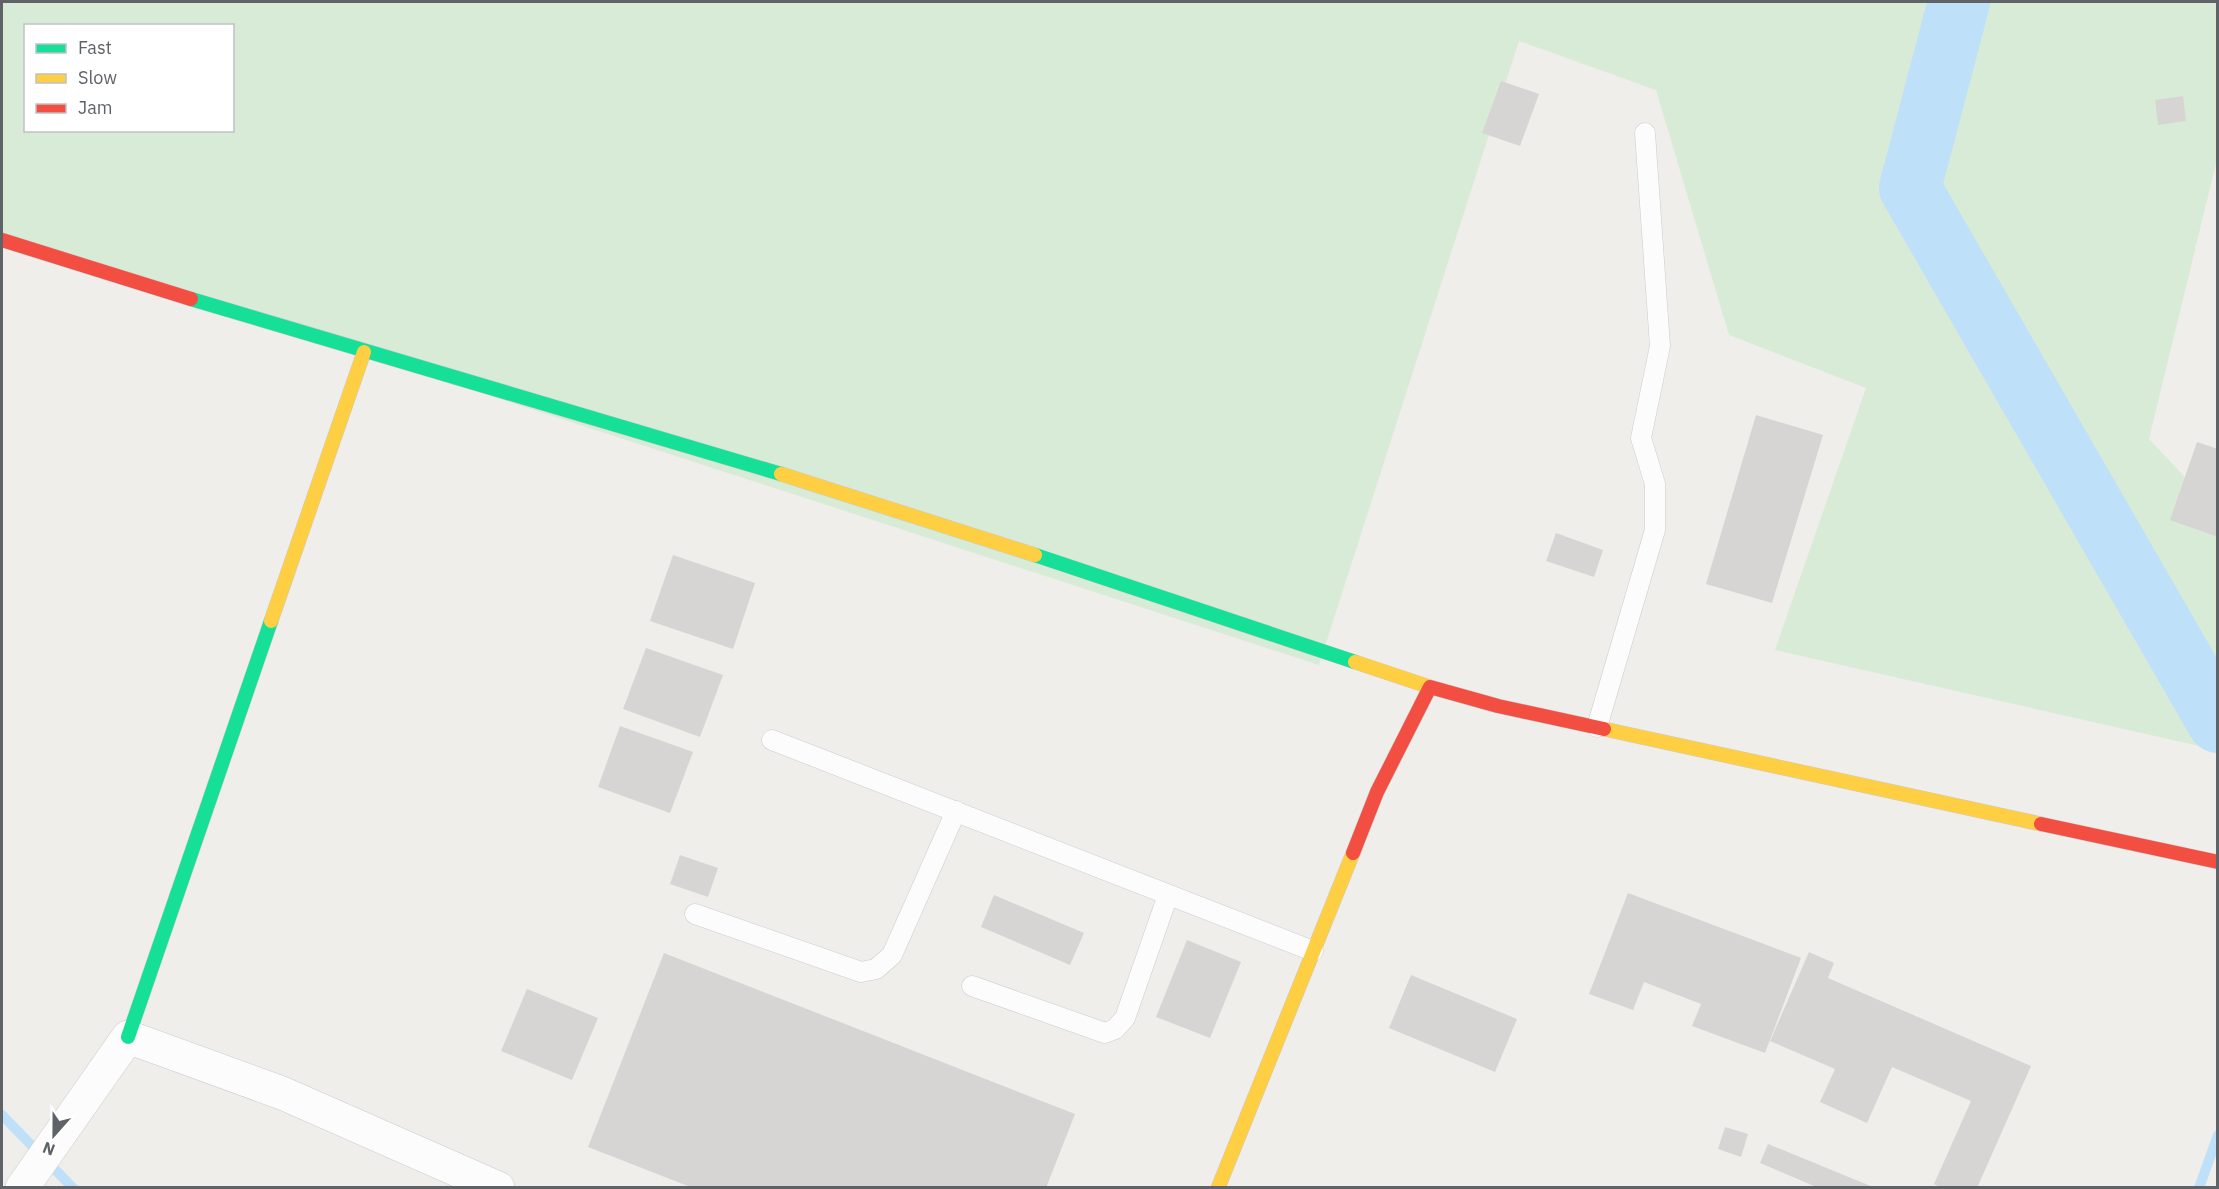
<svg xmlns="http://www.w3.org/2000/svg" width="2219" height="1189" viewBox="0 0 2219 1189" font-family="'IBM Plex Sans',sans-serif">
  <style>
    .green { fill: #d8ebd6; fill-rule: evenodd }
    .lines { fill: none; stroke-linecap: round; stroke-linejoin: round }
    .stream { stroke: #bfe0f9; stroke-width: 10 }
    .river { stroke: #bfe0f9; stroke-width: 62 }
    .building { fill: #d6d5d3 }
    .lane-casing { stroke: #cbcccc; stroke-width: 21 }
    .street-casing { stroke: #cbcccc; stroke-width: 34 }
    .fast-casing { stroke: #cacacb; stroke-width: 15 }
    .slow-casing { stroke: #cacacb; stroke-width: 15 }
    .jam-casing { stroke: #cacacb; stroke-width: 15 }
    .lane { stroke: #fdfcfc; stroke-width: 20 }
    .street { stroke: #fdfcfc; stroke-width: 33 }
    .fast { stroke: #16e098; stroke-width: 14 }
    .slow { stroke: #ffcf43; stroke-width: 14 }
    .jam { stroke: #f24e42; stroke-width: 14 }
  </style>
  <rect width="100%" height="100%" fill="#efeeea"/>
  <!-- green -->
  <path class="green" d="M2,2H2217V159L2149,439L2217,511V750L1775,650L1866,388L1729,335L1656,90L1519,41L1319,665L2,237ZM26,26H232V130H26Z"/>
  <g class="lines">
    <!-- stream -->
    <path class="stream" d="M2,1115L73,1188
      M2199,1188L2218,1135"/>
    <!-- river -->
    <path class="river" d="M1959,2L1910,188L2218,722"/>
  </g>
  <!-- building -->
  <path class="building" d="M1501,81L1539,94L1520,146L1482,133Z
    M2183,96L2186,121L2158,125L2155,100Z
    M1756,415L1823,435L1772,603L1706,584Z
    M2197,442L2218,449V537L2170,520Z
    M1556,533L1603,550L1594,577L1546,561Z
    M673,555L755,583L733,649L650,621Z
    M646,648L723,675L700,737L623,709Z
    M620,726L693,752L670,813L598,787Z
    M680,855L718,868L708,897L670,884Z
    M1628,893L1801,958L1765,1053L1692,1026L1701,1004L1644,982L1633,1010L1589,994Z
    M994,895L1084,933L1070,965L981,927Z
    M1187,940L1241,962L1210,1038L1156,1017Z
    M1809,952L1834,963L1828,978L2031,1066L1977,1188H1942L1934,1184L1971,1101L1892,1067L1867,1123L1820,1102L1835,1069L1770,1041Z
    M664,953L1075,1114L1046,1188H693L588,1147Z
    M1411,975L1517,1019L1495,1072L1389,1028Z
    M527,989L598,1018L572,1080L501,1051Z
    M1725,1127L1748,1134L1741,1157L1718,1149Z
    M1768,1144L1873,1187V1188H1819L1760,1163Z"/>
  <g class="lines">
    <defs>
      <path id="lane" d="M1597,727L1655,530V484L1641,438L1660,346L1645,133
        M772,740L1313,951
        M695,914L861,972L876,969L892,955L956,811
        M972,986L1105,1033L1115,1029L1125,1018L1168,895"/>
      <path id="street" d="M22,1188L128,1037L282,1093L498,1188"/>
      <path id="fast" d="M191,299L781,474
        M1035,555L1355,662
        M128,1037L271,621"/>
      <path id="slow" d="M781,474L1035,555
        M271,621L364,352
        M1355,662L1430,687
        M1604,729L2041,824
        M1218,1188L1353,853"/>
      <path id="jam" d="M2,240L191,299
        M2041,824L2218,862
        M1353,853L1377,792L1430,687L1498,706L1604,729"/>
    </defs>
    <!-- lane casing -->
    <use href="#lane" class="lane-casing"/>
    <!-- street casing -->
    <use href="#street" class="street-casing"/>
    <!-- fast casing -->
    <use href="#fast" class="fast-casing"/>
    <!-- slow casing -->
    <use href="#slow" class="slow-casing"/>
    <!-- jam casing -->
    <use href="#jam" class="jam-casing"/>
    <!-- lane -->
    <use href="#lane" class="lane"/>
    <!-- street -->
    <use href="#street" class="street"/>
    <!-- fast -->
    <use href="#fast" class="fast"/>
    <!-- slow -->
    <use href="#slow" class="slow"/>
    <!-- jam -->
    <use href="#jam" class="jam"/>
  </g>
  <!-- border -->
  <rect width="2219" height="1189" fill="none" stroke="#5f6368" stroke-width="6"/>
  <!-- legend -->
  <rect x="24" y="24" width="210" height="108" fill="#ffffff" stroke="#bfc1c3" stroke-width="1.5"/>
  <rect x="36" y="44" width="30" height="9" fill="#16e098" stroke="#bfc1c3" stroke-width="1.5"/>
  <text x="78" y="54" font-size="18" fill="#5f6368">Fast</text>
  <rect x="36" y="74" width="30" height="9" fill="#ffcf43" stroke="#bfc1c3" stroke-width="1.5"/>
  <text x="78" y="84" font-size="18" fill="#5f6368">Slow</text>
  <rect x="36" y="104" width="30" height="9" fill="#f24e42" stroke="#bfc1c3" stroke-width="1.5"/>
  <text x="78" y="114" font-size="18" fill="#5f6368">Jam</text>
  <!-- north arrow -->
  <g transform="translate(54 1135) rotate(201)" stroke="#ffffff" stroke-width="4.5" paint-order="stroke">
  <path d="M0-4.5L10 22L0 15L-10 22Z" fill="#5f6368"/>
  <text y="-9" font-size="16" font-weight="bold" text-anchor="middle" fill="#5f6368">N</text>
  </g>
</svg>
